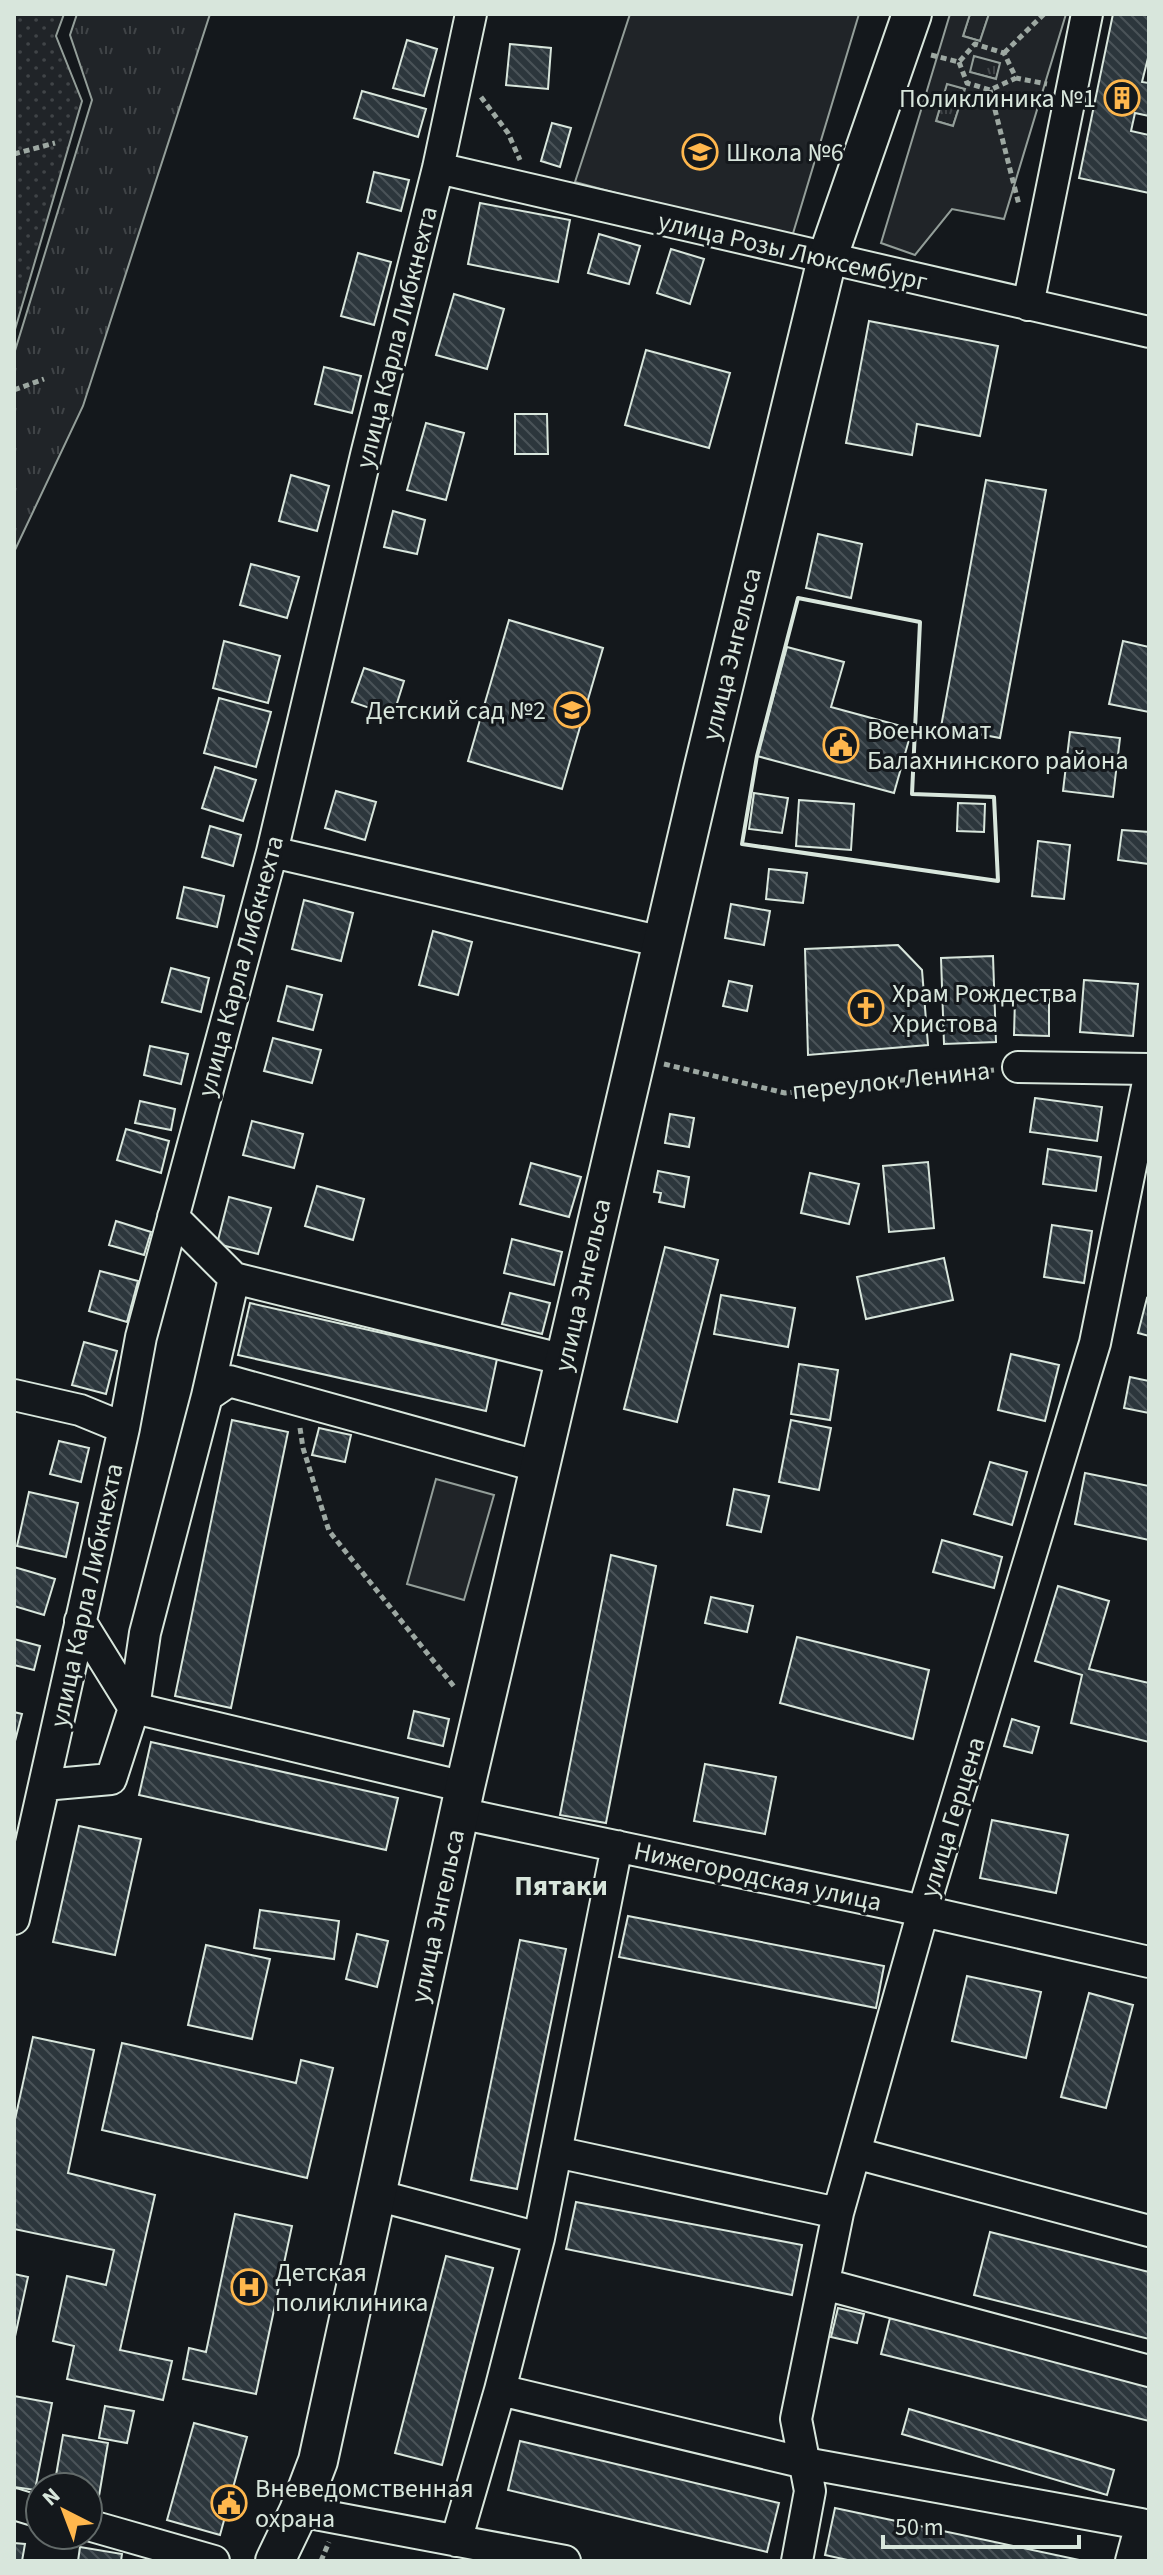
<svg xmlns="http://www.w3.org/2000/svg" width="1163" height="2575" viewBox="0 0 1163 2575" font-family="'Source Sans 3',sans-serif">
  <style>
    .grass { fill: url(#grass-tufts); stroke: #939e99; stroke-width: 2 }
    .park { fill: #202428; stroke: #939e99; stroke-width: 2; fill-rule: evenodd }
    .garden { fill: url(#garden-dots); stroke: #939e99; stroke-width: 2 }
    .building { fill: url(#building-back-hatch); stroke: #d8e6dc; stroke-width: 2 }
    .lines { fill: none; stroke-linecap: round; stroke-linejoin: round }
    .minor-casing { stroke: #d8e6dc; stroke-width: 34 }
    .major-casing { stroke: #d8e6dc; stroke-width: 42 }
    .path { stroke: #9da8a2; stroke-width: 5; stroke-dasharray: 6 4; stroke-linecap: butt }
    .minor { stroke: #14181c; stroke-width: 30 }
    .major { stroke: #14181c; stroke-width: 38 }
    .wall { stroke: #d8e6dc; stroke-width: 4 }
    .labels { text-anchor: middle; stroke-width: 6; stroke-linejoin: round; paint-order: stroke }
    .poi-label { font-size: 26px; fill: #d8e6dc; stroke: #14181c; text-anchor: start }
    .street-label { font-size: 26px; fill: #d8e6dc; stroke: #14181c }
    .neighbourhood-label { font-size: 28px; font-weight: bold; fill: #d8e6dc; stroke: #14181c }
  </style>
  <defs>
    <pattern id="grass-tufts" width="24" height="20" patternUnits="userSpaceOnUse" patternTransform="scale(2)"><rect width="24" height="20" fill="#202428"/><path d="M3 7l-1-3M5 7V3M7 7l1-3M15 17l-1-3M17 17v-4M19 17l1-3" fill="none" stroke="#404447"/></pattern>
    <pattern id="garden-dots" width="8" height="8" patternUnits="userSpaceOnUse" patternTransform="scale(2)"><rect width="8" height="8" fill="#202428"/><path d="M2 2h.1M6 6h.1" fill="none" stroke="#404447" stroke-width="1.8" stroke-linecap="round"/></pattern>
    <pattern id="building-back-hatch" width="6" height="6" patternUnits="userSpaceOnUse" patternTransform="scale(2)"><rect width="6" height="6" fill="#2c363c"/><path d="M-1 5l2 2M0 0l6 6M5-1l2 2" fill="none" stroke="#4a5358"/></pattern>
  </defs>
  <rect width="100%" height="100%" fill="#14181c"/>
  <!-- grass -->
  <path class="grass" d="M77,14H210L83,406L14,552V354L92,100L70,35Z
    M970,14H989L980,41L963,36Z
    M974,55L1001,63L996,79L969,72Z
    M947,83L965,89L953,126L936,121Z"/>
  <!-- park -->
  <path class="park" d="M630,14H859L791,240L575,182Z
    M950,14H970L963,36L980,41L989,14H1066L1004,219L952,209L915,255L881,243ZM974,56L1000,63L996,79L970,72ZM947,84L965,89L953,126L936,121Z
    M436,1479L494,1495L464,1600L407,1584Z"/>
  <!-- garden -->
  <path class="garden" d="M14,14H64L56,36L82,101L14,333Z"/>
  <!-- building -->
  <path class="building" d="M1113,14H1149V54L1142,82L1149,83V116L1135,113L1131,131L1149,135V193L1079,178Z
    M407,40L437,49L424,96L393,88Z
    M510,44L551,48L548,89L506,85Z
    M362,91L426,109L418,137L354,118Z
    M552,123L571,128L560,167L541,161Z
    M374,172L409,180L401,211L367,202Z
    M480,203L570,220L558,282L468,264Z
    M599,234L640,246L629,284L588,273Z
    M671,249L704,259L690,304L657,293Z
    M358,253L391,262L374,325L341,316Z
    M454,294L504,309L487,369L436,355Z
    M869,321L998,346L980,436L917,424L912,455L846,443Z
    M646,350L730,373L709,448L625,425Z
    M324,367L361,376L352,413L315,404Z
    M515,414H547L548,454H515Z
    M426,423L464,433L446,500L407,490Z
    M291,475L329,486L317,531L279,521Z
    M986,480L1046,490L1000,738L941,727Z
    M393,511L425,520L417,554L384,547Z
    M818,534L862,544L851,598L806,588Z
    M251,564L299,577L287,618L240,605Z
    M509,620L603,648L562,789L468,761Z
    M224,641L280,656L268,703L213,688Z
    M1123,641L1149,647V712L1109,704Z
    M787,647L844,662L831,707L912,729L894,793L757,756Z
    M364,668L404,681L393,716L352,702Z
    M219,698L271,712L256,767L204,753Z
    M1070,732L1120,738L1113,797L1063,791Z
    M215,767L256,780L243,821L202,808Z
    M336,791L376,802L365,840L325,828Z
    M754,793L788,798L782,833L749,829Z
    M799,800L854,804L851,850L796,846Z
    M958,803L985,804L984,832L957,831Z
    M210,826L241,835L233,866L202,857Z
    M1122,830L1149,832V864L1118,860Z
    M1038,841L1070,845L1064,899L1032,896Z
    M769,869L807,873L803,903L766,899Z
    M184,887L224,896L217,927L177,918Z
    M304,900L353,913L341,961L292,949Z
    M731,904L770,911L764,945L725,938Z
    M433,931L472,942L458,995L419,985Z
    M898,945L922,970L928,1045L808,1055L805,949Z
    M993,956L996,1042L944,1044L941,958Z
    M171,968L209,978L201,1012L162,1002Z
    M1084,980L1138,984L1133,1036L1080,1032Z
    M729,981L752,986L747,1011L723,1006Z
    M287,986L322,995L313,1030L278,1021Z
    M1015,998L1049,999V1036L1014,1035Z
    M273,1038L321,1050L312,1083L264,1071Z
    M150,1046L188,1054L181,1084L144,1075Z
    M1035,1098L1102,1107L1097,1141L1030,1132Z
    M140,1101L175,1109L171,1130L135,1123Z
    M670,1114L694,1118L689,1147L665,1143Z
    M252,1121L303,1134L294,1168L243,1155Z
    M126,1129L169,1141L161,1173L117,1160Z
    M1048,1149L1101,1157L1096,1191L1043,1184Z
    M928,1162L934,1228L889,1232L883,1166Z
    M531,1163L581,1177L569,1217L520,1204Z
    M658,1171L689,1177L684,1207L659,1202L661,1193L654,1192Z
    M810,1173L859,1184L849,1224L801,1213Z
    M317,1186L364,1199L353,1240L305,1226Z
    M229,1197L271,1208L258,1254L217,1244Z
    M116,1221L151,1232L144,1255L109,1245Z
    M1052,1225L1092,1231L1084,1283L1044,1277Z
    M512,1239L562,1252L554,1285L504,1273Z
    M665,1247L718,1260L677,1422L624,1409Z
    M944,1258L953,1300L866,1319L857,1277Z
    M100,1271L138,1281L127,1322L89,1311Z
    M510,1293L550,1303L542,1334L502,1324Z
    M721,1295L795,1308L788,1347L714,1334Z
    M1147,1298L1149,1299V1336L1138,1333Z
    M250,1303L497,1359L486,1411L238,1355Z
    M84,1342L117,1351L106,1394L72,1385Z
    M1011,1354L1059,1365L1045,1421L998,1410Z
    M799,1364L838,1370L830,1420L791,1414Z
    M1130,1377L1149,1381V1413L1124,1408Z
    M232,1420L288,1432L231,1708L175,1696Z
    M791,1420L831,1428L819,1490L779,1482Z
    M319,1428L351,1435L345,1462L312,1455Z
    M59,1441L89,1448L81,1482L50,1474Z
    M990,1462L1027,1472L1012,1525L974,1514Z
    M1085,1473L1149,1486V1540L1075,1524Z
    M734,1489L769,1496L761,1532L727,1525Z
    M29,1492L78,1503L66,1557L17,1546Z
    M942,1540L1002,1557L994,1588L933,1572Z
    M611,1555L656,1566L606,1823L560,1815Z
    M14,1567L55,1579L44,1615L14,1606Z
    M1058,1586L1109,1601L1089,1669L1149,1683V1742L1071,1723L1082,1675L1035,1661Z
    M711,1597L753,1606L747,1632L705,1623Z
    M797,1637L929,1670L913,1739L780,1703Z
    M14,1639L40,1646L34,1670L14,1665Z
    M414,1711L449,1719L443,1746L408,1738Z
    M14,1712L22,1714L14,1745Z
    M1012,1719L1039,1727L1032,1753L1004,1746Z
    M151,1742L398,1798L386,1850L139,1795Z
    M705,1764L776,1777L765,1834L694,1821Z
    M992,1820L1068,1835L1056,1893L980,1878Z
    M79,1826L141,1839L115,1955L53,1942Z
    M260,1910L339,1921L334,1959L254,1948Z
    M628,1916L884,1966L876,2008L619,1957Z
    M357,1934L388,1941L377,1987L346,1979Z
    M520,1940L566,1949L517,2189L471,2180Z
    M206,1945L270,1959L252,2039L188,2025Z
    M967,1976L1041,1992L1026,2058L952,2041Z
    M1089,1993L1133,2005L1106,2108L1061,2097Z
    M33,2037L94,2050L68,2173L155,2195L120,2350L172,2361L163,2400L67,2379L74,2346L53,2341L67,2276L106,2285L114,2250L14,2229V2124Z
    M122,2043L296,2083L301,2060L333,2068L307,2178L102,2130Z
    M576,2202L802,2245L792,2295L566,2249Z
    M235,2214L292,2226L256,2394L183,2379L189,2348L206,2352Z
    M990,2232L1149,2272V2339L974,2295Z
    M446,2256L493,2268L442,2465L395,2453Z
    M14,2274L28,2277L14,2341Z
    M838,2308L864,2314L857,2343L831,2337Z
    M890,2318L1149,2382V2421L881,2354Z
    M14,2396L52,2403L35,2490L14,2487Z
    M105,2406L134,2411L127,2443L99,2438Z
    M909,2409L1114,2470L1107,2495L902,2434Z
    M194,2423L247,2437L220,2535L167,2520Z
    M63,2435L108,2443L99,2496L88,2494V2487H54Z
    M520,2441L779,2503L767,2552L508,2490Z
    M835,2508L1084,2561H852L825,2555Z
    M14,2543L25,2544L22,2561H14Z
    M80,2547L122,2554L121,2561H78Z"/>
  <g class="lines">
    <defs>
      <path id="minor" d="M438,168L1149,332
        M1028,305L1087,14
        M272,852L663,942
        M1018,1067L1149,1069
        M173,1217L234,1278L207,1396
        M234,1278L565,1360
        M14,1395L80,1410L124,1428
        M44,1785L111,1779L134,1708L80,1621
        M465,1787L134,1708L145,1633L207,1396L229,1381L540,1467
        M459,1813L923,1911L1149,1962
        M14,1919L124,1428L141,1337L272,852L366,455L438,168L471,14
        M556,2152L838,2213
        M855,2153L1149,2231
        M376,2195L539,2238
        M824,2284L1149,2371
        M500,2390L805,2463L1141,2524
        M14,2504L40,2512
        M299,2511L565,2561
        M88,2525L214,2561
        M456,2541L500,2390L539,2238L617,1846
        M797,2561L810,2491L796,2419L838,2213L923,1911L1095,1343L1149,1077
        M1131,2561L1141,2524L1149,2526"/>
      <path id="major" d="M275,2561L299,2511L318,2461L465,1787L704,766L827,259L912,14"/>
    </defs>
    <!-- minor casing -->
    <use href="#minor" class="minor-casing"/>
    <!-- major casing -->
    <use href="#major" class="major-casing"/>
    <!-- path -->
    <path class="path" d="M1004,53L1044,14
      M931,55L959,62L975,44L1004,53L1016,78L1047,84
      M959,62L967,83L990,90L1016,78
      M990,90L1019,205
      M481,97L508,133L520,160
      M14,154L55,143
      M14,390L44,379
      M664,1064L785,1093L994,1070
      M300,1428L303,1448L329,1531L456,1689
      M321,2561L329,2542"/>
    <!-- minor -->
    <use href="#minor" class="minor"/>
    <!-- major -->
    <use href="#major" class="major"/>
    <!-- wall -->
    <path class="wall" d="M798,598L920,622L912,794L994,797L998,881L742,844L757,756Z"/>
  </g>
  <!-- icons -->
  <defs>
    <symbol id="building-ring" viewBox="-11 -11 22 22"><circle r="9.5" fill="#14181c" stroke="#ffb74d" stroke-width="1.5"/><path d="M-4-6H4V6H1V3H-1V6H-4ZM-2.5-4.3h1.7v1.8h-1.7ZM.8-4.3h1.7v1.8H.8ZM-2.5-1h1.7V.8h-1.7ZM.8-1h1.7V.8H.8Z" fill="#ffb74d"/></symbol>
    <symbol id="school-ring" viewBox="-11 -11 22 22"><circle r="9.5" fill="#14181c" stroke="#ffb74d" stroke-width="1.5"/><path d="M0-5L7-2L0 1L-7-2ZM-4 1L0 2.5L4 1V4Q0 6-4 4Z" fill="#ffb74d"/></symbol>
    <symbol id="civic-ring" viewBox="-11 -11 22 22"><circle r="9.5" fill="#14181c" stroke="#ffb74d" stroke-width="1.5"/><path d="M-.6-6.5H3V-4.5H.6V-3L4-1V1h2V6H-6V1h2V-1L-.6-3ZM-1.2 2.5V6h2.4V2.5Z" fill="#ffb74d"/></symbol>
    <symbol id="church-ring" viewBox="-11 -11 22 22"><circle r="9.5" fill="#14181c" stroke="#ffb74d" stroke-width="1.5"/><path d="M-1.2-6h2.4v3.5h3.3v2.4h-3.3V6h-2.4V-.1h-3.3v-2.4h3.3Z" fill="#ffb74d"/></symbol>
    <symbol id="hospital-ring" viewBox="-11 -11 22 22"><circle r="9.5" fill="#14181c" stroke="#ffb74d" stroke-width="1.5"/><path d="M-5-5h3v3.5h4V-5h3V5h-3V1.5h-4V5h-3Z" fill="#ffb74d"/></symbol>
  </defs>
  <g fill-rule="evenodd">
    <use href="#building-ring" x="1102" y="78" width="40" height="40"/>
    <use href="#school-ring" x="680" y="132" width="40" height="40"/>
    <use href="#school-ring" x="552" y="690" width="40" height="40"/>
    <use href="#civic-ring" x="821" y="725" width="40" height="40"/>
    <use href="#church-ring" x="846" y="988" width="40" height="40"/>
    <use href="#hospital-ring" x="229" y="2267" width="40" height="40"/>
    <use href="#civic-ring" x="209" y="2483" width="40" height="40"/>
  </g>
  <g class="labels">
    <!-- poi labels -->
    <g class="poi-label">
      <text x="1096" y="107" text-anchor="end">Поликлиника №1</text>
      <text x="726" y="161">Школа №6</text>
      <text x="546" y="719" text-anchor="end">Детский сад №2</text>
      <text x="867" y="739">Военкомат<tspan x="867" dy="30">Балахнинского района</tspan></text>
      <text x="892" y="1002">Храм Рождества<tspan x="892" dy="30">Христова</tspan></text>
      <text x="275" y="2281">Детская<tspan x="275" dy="30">поликлиника</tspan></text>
      <text x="255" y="2497">Вневедомственная<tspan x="255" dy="30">охрана</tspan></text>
    </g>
    <!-- street labels -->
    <g class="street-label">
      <text transform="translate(793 251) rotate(13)" y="9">улица Розы Люксембург</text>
      <text transform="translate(396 337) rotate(-76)" y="9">улица Карла Либкнехта</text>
      <text transform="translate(731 654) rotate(-76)" y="9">улица Энгельса</text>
      <text transform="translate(240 966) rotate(-75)" y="9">улица Карла Либкнехта</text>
      <text transform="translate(891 1080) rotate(-6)" y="9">переулок Ленина</text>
      <text transform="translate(582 1285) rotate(-77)" y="9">улица Энгельса</text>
      <text transform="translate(86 1595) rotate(-78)" y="9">улица Карла Либкнехта</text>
      <text transform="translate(952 1817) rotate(-73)" y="9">улица Герцена</text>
      <text transform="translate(758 1876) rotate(12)" y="9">Нижегородская улица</text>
      <text transform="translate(437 1916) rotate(-78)" y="9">улица Энгельса</text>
    </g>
    <!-- neighbourhood labels -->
    <g class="neighbourhood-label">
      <text x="561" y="1895">Пятаки</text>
    </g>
  </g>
  <!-- border -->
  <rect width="1163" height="2575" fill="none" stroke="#d8e6dc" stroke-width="32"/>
  <!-- north arrow -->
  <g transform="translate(64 2511) rotate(318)"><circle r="38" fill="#14181c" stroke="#626a69" stroke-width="2"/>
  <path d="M0-6L14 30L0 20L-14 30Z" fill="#ffb74d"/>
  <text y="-12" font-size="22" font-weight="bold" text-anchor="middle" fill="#d8e6dc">N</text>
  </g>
  <!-- scale -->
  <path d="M883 2535v12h196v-12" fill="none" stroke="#d8e6dc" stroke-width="4"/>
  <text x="895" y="2535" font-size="24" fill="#d8e6dc" stroke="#14181c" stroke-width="6" paint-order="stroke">50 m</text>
</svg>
